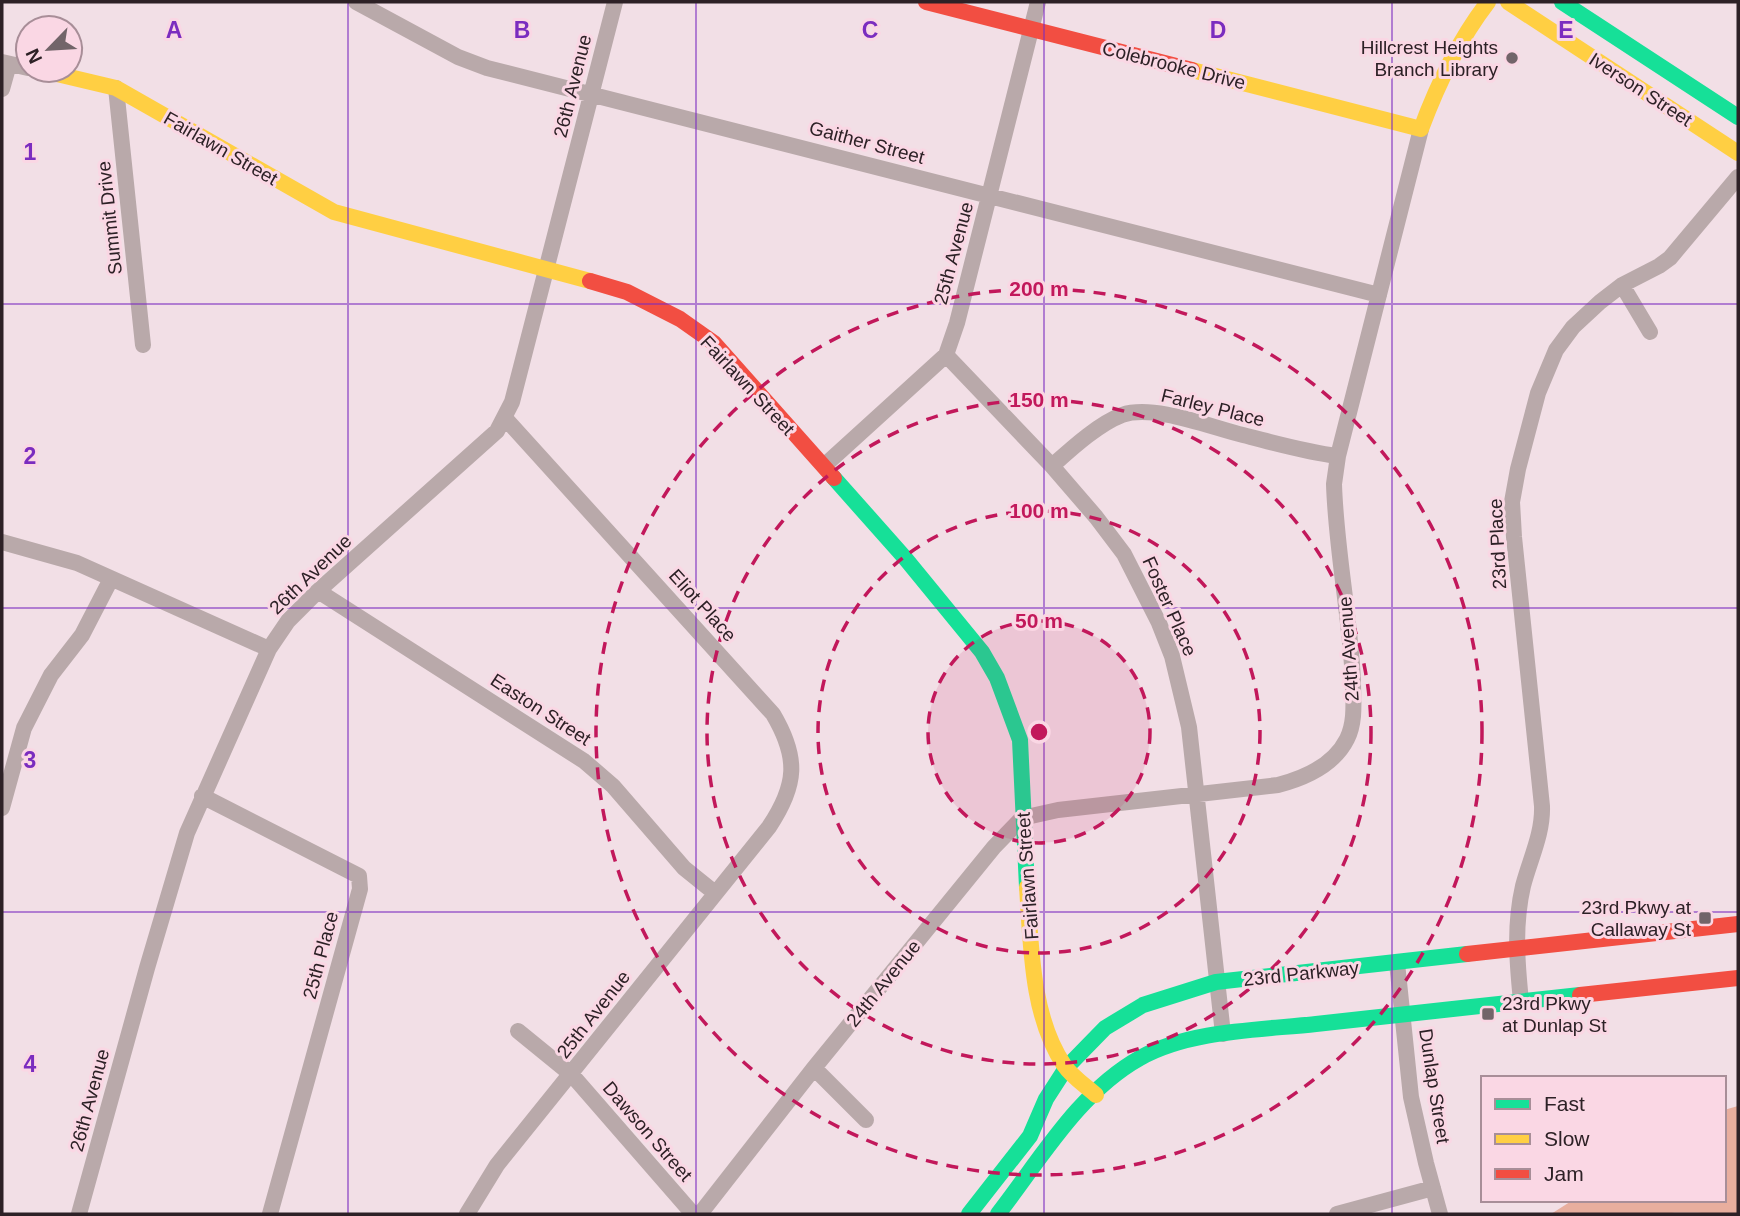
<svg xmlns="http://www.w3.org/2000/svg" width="1740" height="1216" viewBox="0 0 1740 1216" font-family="Arial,sans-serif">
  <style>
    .forest { fill: #e8ae9e }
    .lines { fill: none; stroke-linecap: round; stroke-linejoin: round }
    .street { stroke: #b9a9aa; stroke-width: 16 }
    .fast { stroke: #16e098; stroke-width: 16 }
    .slow { stroke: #ffcf43; stroke-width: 16 }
    .jam { stroke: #f24e42; stroke-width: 16 }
    .grid { fill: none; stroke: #7b2cbf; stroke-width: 2; stroke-opacity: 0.55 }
    .ring { fill: none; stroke: #c2185b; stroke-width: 3.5; stroke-dasharray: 12 9 }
    .poi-dot { fill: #726469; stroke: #fad7e4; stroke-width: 2.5 }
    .labels { text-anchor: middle; stroke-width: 6; stroke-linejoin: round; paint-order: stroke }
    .poi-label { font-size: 19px; fill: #2d2126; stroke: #fad7e4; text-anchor: end }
    .street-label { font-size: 19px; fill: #2d2126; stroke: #fad7e4 }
    .grid-label { font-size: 23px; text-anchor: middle; font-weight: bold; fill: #7b2cbf; stroke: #fad7e4; stroke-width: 6; stroke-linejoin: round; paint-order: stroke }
    .centre { fill: #c2185b; stroke: #fad7e4; stroke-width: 3.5 }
    .ring-label { font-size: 21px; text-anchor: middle; font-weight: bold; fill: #c2185b; stroke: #fad7e4; stroke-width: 6; stroke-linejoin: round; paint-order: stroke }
  </style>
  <rect width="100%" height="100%" fill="#f2dfe6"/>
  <!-- forest -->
  <path class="forest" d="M1738,1106V1214C1724,1214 1670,1211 1661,1214H1551L1573,1200H1724V1110Z"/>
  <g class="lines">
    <!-- street -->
    <path class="street" d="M356,2L458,57L487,68L1379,295
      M2,62L28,68
      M116,88L143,345
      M2,89L9,64
      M1622,285L1650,332
      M946,355L1052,466L1096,517L1124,554L1159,623L1172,656L1189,727L1223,1034
      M825,465L946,355L957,323L1038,2
      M1052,466C1070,450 1098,424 1122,415C1154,404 1210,427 1243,435C1275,443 1306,452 1338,456
      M2,542L77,563L269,649
      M318,591L584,761L613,786L684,868L715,893
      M202,796L359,876L360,889L270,1214
      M2,808L24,728L51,675L82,635L111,579
      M1397,963L1411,1097L1426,1163L1440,1214
      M1521,1001C1517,962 1514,925 1523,886C1530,859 1543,834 1542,806L1514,537L1512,502L1518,469L1538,393L1556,350L1573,327L1600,302L1622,285L1659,266L1670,258L1738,177
      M518,1031L572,1075L693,1214
      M814,1068L866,1120
      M79,1214L147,968L187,833L269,649L288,621L318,591L497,431L512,402L615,2
      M467,1214L497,1165L769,827C797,785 799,758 773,714L505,418
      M700,1214L814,1068L994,847L1022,818L1058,810L1278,785C1305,778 1334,765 1347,739C1356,721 1353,700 1353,681C1350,615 1336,550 1334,484L1338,456L1421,129
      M1337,1214L1433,1188"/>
    <!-- fast -->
    <path class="fast" d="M1562,2L1738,117
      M834,478L905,558L982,652L997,678L1020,740L1027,887
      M969,1214L1030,1136L1046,1099L1066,1068L1105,1028L1143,1005L1216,982L1467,954
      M998,1214C1040,1160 1079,1092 1140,1058C1189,1030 1261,1030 1316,1024C1404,1014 1492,1005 1580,995"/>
    <!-- slow -->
    <path class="slow" d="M1508,2L1738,153
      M40,70L116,88L334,212L590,281
      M1192,70L1421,129C1438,83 1458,41 1488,2
      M1027,887C1031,945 1031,1016 1064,1065C1072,1077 1086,1086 1096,1095"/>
    <!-- jam -->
    <path class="jam" d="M926,2L1192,70
      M590,281L627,292L680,319L714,343L834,478
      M1467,954L1738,924
      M1580,995L1738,978"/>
  </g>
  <!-- grid -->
  <path class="grid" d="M348,2V1214M696,2V1214M1044,2V1214M1392,2V1214M2,304H1738M2,608H1738M2,912H1738"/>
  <!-- distance rings -->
  <circle cx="1039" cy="732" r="111" fill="#c2185b" fill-opacity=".12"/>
  <g class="ring">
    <circle cx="1039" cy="732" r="111"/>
    <circle cx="1039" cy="732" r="221"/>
    <circle cx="1039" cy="732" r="332"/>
    <circle cx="1039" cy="732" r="443"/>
  </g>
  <!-- markers -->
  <g class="poi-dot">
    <circle cx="1512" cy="58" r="7"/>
    <rect x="1698" y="911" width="14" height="14" rx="3.5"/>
    <rect x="1481" y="1007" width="14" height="14" rx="3.5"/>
  </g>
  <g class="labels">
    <!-- poi labels -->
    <g class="poi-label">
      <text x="1498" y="54">Hillcrest Heights<tspan x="1498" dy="22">Branch Library</tspan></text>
      <text x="1691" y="914">23rd Pkwy at<tspan x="1691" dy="22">Callaway St</tspan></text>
      <text x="1502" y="1010" text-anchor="start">23rd Pkwy<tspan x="1502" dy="22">at Dunlap St</tspan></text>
    </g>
    <!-- street labels -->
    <g class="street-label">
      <text transform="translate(1174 65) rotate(14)" y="7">Colebrooke Drive</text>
      <text transform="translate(572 86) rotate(-76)" y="7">26th Avenue</text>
      <text transform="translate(1641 89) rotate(33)" y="7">Iverson Street</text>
      <text transform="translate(867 142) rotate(15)" y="7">Gaither Street</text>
      <text transform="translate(221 148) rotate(30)" y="7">Fairlawn Street</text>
      <text transform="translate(109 218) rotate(-96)" y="7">Summit Drive</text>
      <text transform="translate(953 253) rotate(-75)" y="7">25th Avenue</text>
      <text transform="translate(748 385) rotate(47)" y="7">Fairlawn Street</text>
      <text transform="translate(1213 407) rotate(14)" y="7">Farley Place</text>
      <text transform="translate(1497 544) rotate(-93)" y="7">23rd Place</text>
      <text transform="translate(310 574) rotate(-44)" y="7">26th Avenue</text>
      <text transform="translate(703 605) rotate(48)" y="7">Eliot Place</text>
      <text transform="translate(1170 606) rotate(66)" y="7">Foster Place</text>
      <text transform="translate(1348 649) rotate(-94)" y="7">24th Avenue</text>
      <text transform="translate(541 709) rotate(33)" y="7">Easton Street</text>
      <text transform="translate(1027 876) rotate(-94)" y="7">Fairlawn Street</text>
      <text transform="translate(320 955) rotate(-75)" y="7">25th Place</text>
      <text transform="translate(1301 973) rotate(-6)" y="7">23rd Parkway</text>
      <text transform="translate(883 983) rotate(-51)" y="7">24th Avenue</text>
      <text transform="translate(593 1014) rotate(-52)" y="7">25th Avenue</text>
      <text transform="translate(1435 1086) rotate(81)" y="7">Dunlap Street</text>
      <text transform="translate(89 1100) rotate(-75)" y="7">26th Avenue</text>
      <text transform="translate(648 1131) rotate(49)" y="7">Dawson Street</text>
    </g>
  </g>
  <g class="grid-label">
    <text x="174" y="38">A</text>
    <text x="522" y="38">B</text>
    <text x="870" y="38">C</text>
    <text x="1218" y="38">D</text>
    <text x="1566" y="38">E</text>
    <text x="30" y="160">1</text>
    <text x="30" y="464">2</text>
    <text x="30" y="768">3</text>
    <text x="30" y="1072">4</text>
  </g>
  <circle cx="1039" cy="732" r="10" class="centre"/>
  <g class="ring-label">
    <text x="1039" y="296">200 m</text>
    <text x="1039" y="407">150 m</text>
    <text x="1039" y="518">100 m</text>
    <text x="1039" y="628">50 m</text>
  </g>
  <!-- border -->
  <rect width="1740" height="1216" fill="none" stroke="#2d2126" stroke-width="7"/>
  <!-- legend -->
  <rect x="1481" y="1076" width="245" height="126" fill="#fad7e4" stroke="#a88e98" stroke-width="2"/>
  <rect x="1495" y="1099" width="35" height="10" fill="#16e098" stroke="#a88e98" stroke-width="2"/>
  <text x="1544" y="1111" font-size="21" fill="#2d2126">Fast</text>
  <rect x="1495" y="1134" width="35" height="10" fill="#ffcf43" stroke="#a88e98" stroke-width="2"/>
  <text x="1544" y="1146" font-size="21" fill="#2d2126">Slow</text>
  <rect x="1495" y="1169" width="35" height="10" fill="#f24e42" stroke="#a88e98" stroke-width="2"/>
  <text x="1544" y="1181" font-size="21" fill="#2d2126">Jam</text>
  <!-- north arrow -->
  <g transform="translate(49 49) rotate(245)"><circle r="33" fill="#fad7e4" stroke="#a88e98" stroke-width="2"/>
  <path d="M0-5L12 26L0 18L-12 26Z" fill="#726469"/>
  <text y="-10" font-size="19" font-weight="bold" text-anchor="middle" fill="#2d2126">N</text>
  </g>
</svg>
